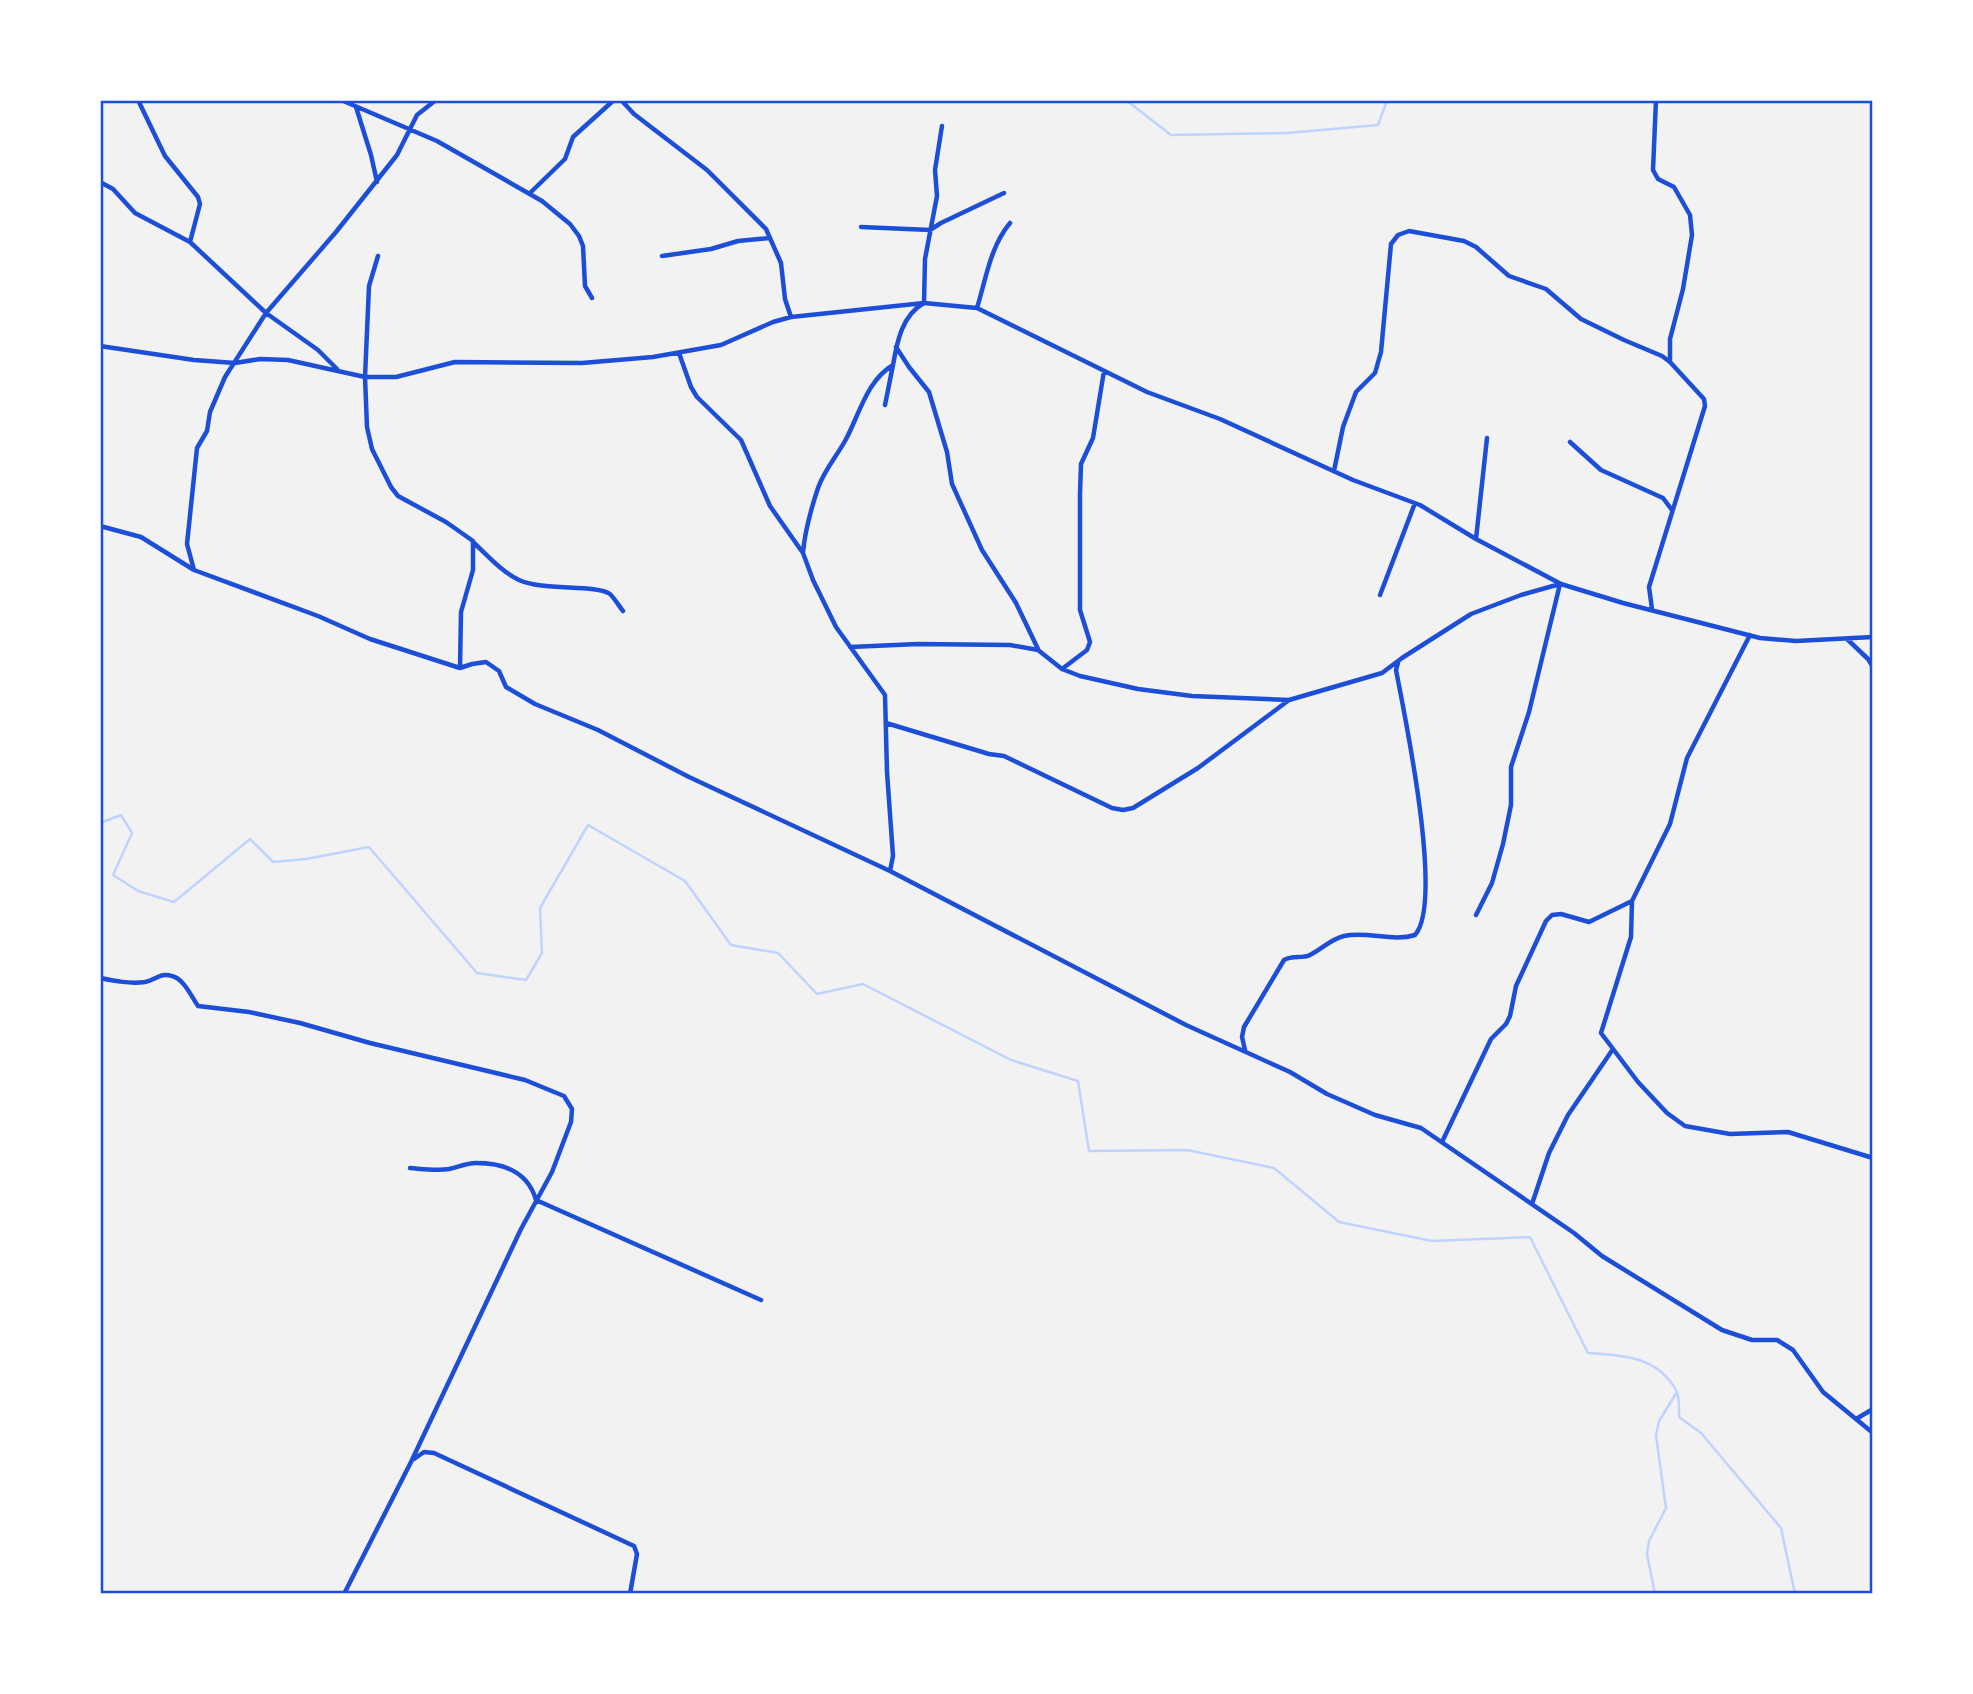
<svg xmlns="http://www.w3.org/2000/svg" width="1973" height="1694" viewBox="0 0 1973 1694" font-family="'PT Sans',sans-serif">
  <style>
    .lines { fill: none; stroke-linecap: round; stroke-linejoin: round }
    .stream { stroke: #bfd3fe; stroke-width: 2.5 }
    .minor { stroke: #1d4ed8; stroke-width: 4.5 }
    .neatline { fill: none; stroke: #1d4ed8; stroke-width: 2.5 }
  </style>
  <rect width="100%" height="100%" fill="#f2f2f2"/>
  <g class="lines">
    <!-- stream -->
    <path class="stream" d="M1126,100L1171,135L1287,133L1378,125L1386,103L1383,100
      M100,823L121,815L132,833L113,875L138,891L174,902L250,839L273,862L306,859L369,847L477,973L526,980L542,953L540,908L588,825L685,881L731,945L778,953L817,994L863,984L1011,1060L1078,1081L1089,1151L1187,1150L1274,1168L1339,1222L1432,1241L1530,1237L1588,1353C1622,1355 1657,1356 1676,1390C1680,1397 1679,1409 1679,1417L1701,1433L1781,1528L1795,1594
      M1655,1594L1647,1554L1649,1541L1666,1508L1656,1435L1659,1421L1677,1392"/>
    <!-- minor -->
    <path class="minor" d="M138,100L165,156L198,197L200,204L190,242L266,313L318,350L337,369
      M341,100L437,141L542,201L570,224L579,236L583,246L585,286L592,298
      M621,100L634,114L707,170L766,229L781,263L785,299L791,317
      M1656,100L1653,170L1658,179L1674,187L1690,215L1692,235L1683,289L1670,339V361
      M356,107L371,155L377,182
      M100,182L113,189L135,213L190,242
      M531,192L565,159L573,137L614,100
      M861,227L930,230L941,223L1004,193
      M378,256L369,286L365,377L367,427L372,449L391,487L398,496L446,522L473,541V570L461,612L460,668
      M662,256L711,249L738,241L770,238
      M977,308C986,279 990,247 1010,223
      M100,346L194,360L235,363L260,359L288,360L365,377H396L455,362L582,363L653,357L721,345L773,322L791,317L924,303L977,308L1147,392L1220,419L1353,480L1420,505L1476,539L1561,584L1623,603L1760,638L1796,641L1873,637
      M896,347L909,367L929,392L947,452L952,484L982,550L1016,603L1038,649
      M679,353L691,387L697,397L741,440L770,506L803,553L813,580L836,627L885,695L887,772L893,856L890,871
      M885,405L893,365
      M1570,442L1601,470L1663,498L1672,510
      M1334,471L1343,427L1356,392L1375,373L1381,352L1391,244L1398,235L1409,231L1464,241L1476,247L1509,276L1546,289L1581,319L1624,340L1662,356L1670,362L1704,399L1705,406L1649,587L1652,609
      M100,526L141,537L194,570L318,616L370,639L460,668L472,664L486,662L499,671L506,687L535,704L598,730L689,777L890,871L1186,1025L1290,1072L1327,1094L1375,1115L1421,1128L1574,1233L1602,1256L1722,1330L1752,1340H1777L1793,1350L1823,1392L1873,1433
      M1476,539L1487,438
      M473,542C487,555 502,572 519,580C542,591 596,584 610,594C615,599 619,606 623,611
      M803,552C805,531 811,509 818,488C824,471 836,457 845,441C859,416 866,381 893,365C897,342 902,315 924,303L925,259L937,196L935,170L942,126
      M194,570L187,544L197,448L207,431L210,412L225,377L266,313L336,232L397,155L417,115L436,100
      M1380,595L1415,503
      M1847,639L1868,659L1873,667
      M850,647L918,644L1010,645L1038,650L1062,669L1080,676L1138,689L1192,696L1289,700
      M1062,669L1087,650L1090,642L1080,610V493L1081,464L1093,438L1104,371
      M886,723L989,754L1004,756L1112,808L1123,810L1133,808L1198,768L1289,700L1382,673L1402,658L1471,614L1521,595L1560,584
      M1632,901L1631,937L1601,1033L1638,1082L1667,1113L1685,1126L1730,1134L1788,1132L1873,1158
      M1476,915L1492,883L1503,844L1511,805V767L1529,712L1560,584
      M100,978C115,981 130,984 145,982C155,980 161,972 172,976C184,979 191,996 198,1006L249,1012L300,1023L370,1043L525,1080L564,1096L572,1109L571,1122L552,1172L521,1229L411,1462L344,1594
      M1245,1050L1242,1037L1244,1027L1284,960C1293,955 1302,959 1310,955C1322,949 1331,939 1344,936C1367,931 1393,942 1415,935C1444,902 1405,717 1396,670L1398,663
      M1442,1142L1491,1039L1506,1024L1510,1016L1516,986L1546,921L1552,915L1561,914L1589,922L1632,901L1670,824L1687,758L1750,635
      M410,1168C423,1169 437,1171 449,1169C458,1167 467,1163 476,1163C504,1163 528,1172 536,1200L761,1300
      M1532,1204L1549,1153L1568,1115L1613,1049
      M1856,1419L1873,1409
      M414,1459L424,1452L434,1453L634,1546L637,1554L630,1594
      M1476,1594H1477"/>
  </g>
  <!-- border -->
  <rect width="1973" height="1694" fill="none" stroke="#ffffff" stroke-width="203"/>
  <rect x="102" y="102" width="1769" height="1490" class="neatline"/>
</svg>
